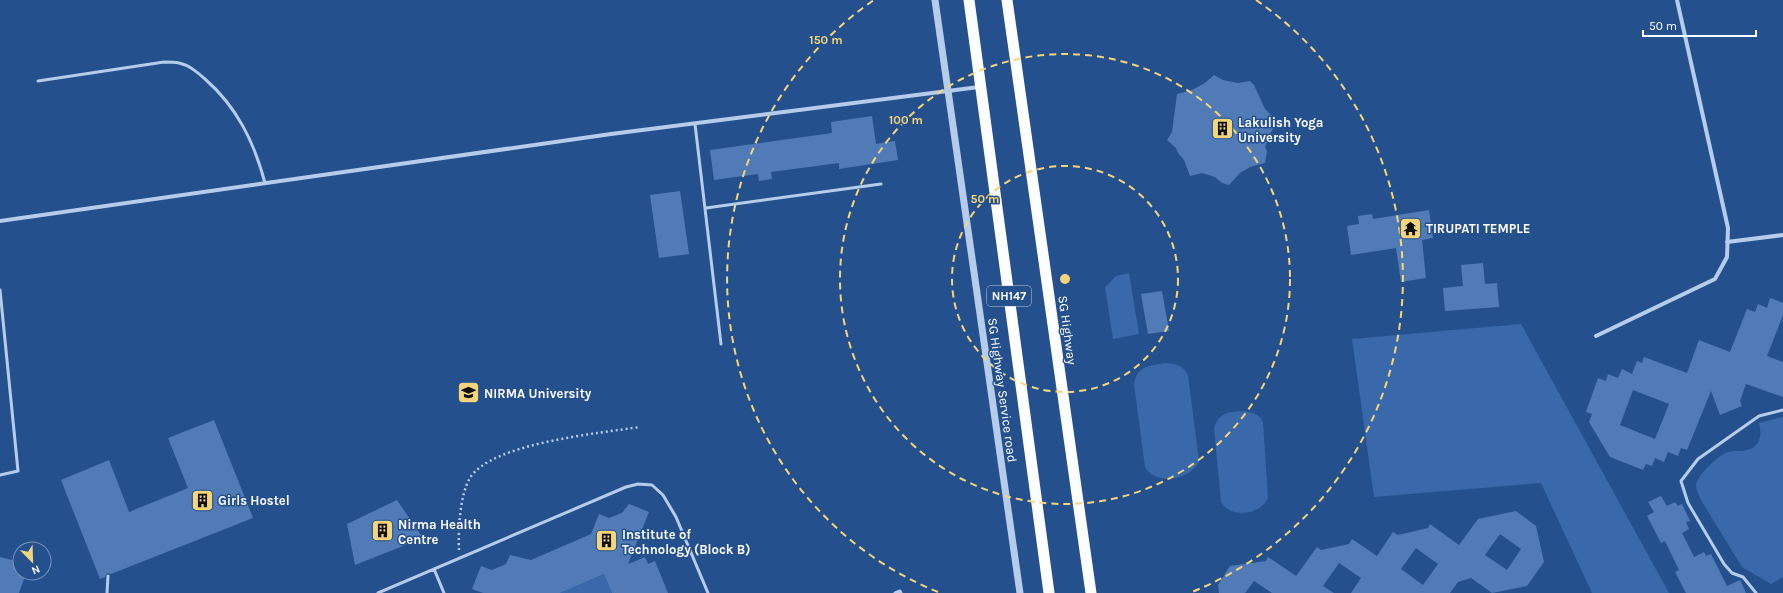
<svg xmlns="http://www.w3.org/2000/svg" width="1783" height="593" viewBox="0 0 1783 593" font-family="Karla,sans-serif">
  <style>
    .green { fill: #3969ab }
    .building { fill: #517bb7; fill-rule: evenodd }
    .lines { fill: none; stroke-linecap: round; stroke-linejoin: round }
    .path { stroke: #b5cceb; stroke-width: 2.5; stroke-dasharray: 2 3; stroke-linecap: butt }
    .service { stroke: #b5cceb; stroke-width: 3 }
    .minor { stroke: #b5cceb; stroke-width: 4 }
    .tertiary { stroke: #b5cceb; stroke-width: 7 }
    .trunk { stroke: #fcfdff; stroke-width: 11 }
    .ring { fill: none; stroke: #f5d579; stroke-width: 2; stroke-dasharray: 7 5 }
    .labels { text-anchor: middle; stroke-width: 3; stroke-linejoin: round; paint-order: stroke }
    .shield { fill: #25508e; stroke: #becadd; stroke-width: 1 }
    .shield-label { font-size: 12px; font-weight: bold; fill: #fff }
    .poi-label { font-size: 13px; font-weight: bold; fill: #fff; stroke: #25508e; text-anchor: start }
    .street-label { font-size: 13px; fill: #fff; stroke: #25508e }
    .centre { fill: #f5d579; stroke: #25508e; stroke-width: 2 }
    .ring-label { font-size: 12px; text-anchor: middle; font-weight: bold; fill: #f5d579; stroke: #25508e; stroke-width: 3; stroke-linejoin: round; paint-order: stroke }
  </style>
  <rect width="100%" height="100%" fill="#25508e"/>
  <!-- green -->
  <path class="green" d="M1129,273L1139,334L1113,339L1105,287L1116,276Z
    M1521,324L1669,593H1592L1541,483L1374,497L1352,339Z
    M1166,363C1176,364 1183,365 1188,375L1199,461C1191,480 1156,486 1145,467L1134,384C1138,365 1149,366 1166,363Z
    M1244,411C1252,413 1259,413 1263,422L1268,498C1261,515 1230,519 1221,502L1214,428C1219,412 1229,412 1244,411Z
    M1783,417V577L1771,584L1742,567L1701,500C1699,495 1696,490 1696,485C1697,475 1719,455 1728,452C1734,450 1741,452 1747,450C1761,447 1762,434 1759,423Z
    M604,574L612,593H560Z"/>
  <!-- building -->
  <path class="building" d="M1214,75L1223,80L1238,83L1250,81L1254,85L1265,109L1277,121L1269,136L1265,147L1267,151L1265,163L1250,167L1240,173L1229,185L1222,183L1215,177L1202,173L1190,176L1184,160L1178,153L1176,148L1167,140L1172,132L1177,94L1192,90L1205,83Z
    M872,116L876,144L895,141L898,160L839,169V163L771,172L772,179L759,181L758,174L714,180L710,150L832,133L831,122Z
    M680,191L689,254L659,258L650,195Z
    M1429,210L1433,238L1422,240L1426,278L1401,282L1396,248L1351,255L1347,226L1359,224L1358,216L1372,214L1373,219Z
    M1483,263L1485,284L1497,283L1499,307L1445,311L1443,288L1463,286L1461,265Z
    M1162,291L1169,331L1148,334L1141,294Z
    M1770,298L1783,303V315L1767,356L1783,362V397L1746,384L1740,401L1742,406L1720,415L1711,391L1687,450L1681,448L1678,456L1668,452L1664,462L1655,458L1652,466L1646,464L1643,470L1610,457L1589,422L1592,414L1586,412L1598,378L1606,381L1608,374L1618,378L1622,369L1632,374L1637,361L1642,363L1644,357L1687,373L1699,340L1730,352L1747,309L1755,312L1758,304L1767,308ZM1633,390L1669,404L1655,439L1620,425Z
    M214,420L253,518L111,574L107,573L105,577L100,579L61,480L109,460L129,512L188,488L168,438Z
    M1661,496L1667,506L1675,502L1678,506L1682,504L1690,521L1686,522L1689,529L1682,533L1694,557L1704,552L1706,556L1711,554L1727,586L1740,580L1746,593H1686L1675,572L1679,570L1665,541L1661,543L1647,516L1654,512L1648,502Z
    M397,500L423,538L355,565L347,524Z
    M629,504L649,512L628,564L645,557L648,564L655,561L668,593H612L604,574L560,593H483L472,589L481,566L492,570L506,564L510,555L531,560L591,534L599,514L609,518L622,513Z
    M1516,511L1536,526L1544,562L1527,586L1492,593L1471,578L1458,582L1450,593H1351L1361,578L1339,563L1323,586L1334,593H1272L1254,581L1245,593H1219L1218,585L1230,566L1266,561L1268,557L1296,576L1317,547L1321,550L1349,544L1352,539L1377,556L1393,532L1398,535L1428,528L1430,524L1459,545L1478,519ZM1500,534L1521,549L1507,570L1485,555ZM1416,548L1438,564L1423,585L1401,569Z
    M0,557L20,562V573H26L19,593H0Z"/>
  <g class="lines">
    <!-- path -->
    <path class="path" d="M459,550C458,530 460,494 470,478C491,443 601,433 640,427"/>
    <!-- service -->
    <path class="service" d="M38,81L164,62C169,62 174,62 179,63C189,65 197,72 205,79C237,107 254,142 265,183
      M695,124L721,344
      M706,208L881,184
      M0,290L18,471L0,475
      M434,569L444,593
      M107,593L108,576
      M378,593L626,487L638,484L652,485L663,495L676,517L708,593
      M895,593L900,591L901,593
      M1756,593L1743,577L1732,573L1724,564L1688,503L1681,481L1698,459L1759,416L1783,410"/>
    <!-- minor -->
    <path class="minor" d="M0,221L611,134L979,87
      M1727,242L1783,235
      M1596,336L1715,279L1727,257L1728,228L1677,0"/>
    <!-- tertiary -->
    <path class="tertiary" d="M935,0L1020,593"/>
    <!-- trunk -->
    <path class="trunk" d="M969,0L1049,593
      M1007,0L1091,593"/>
  </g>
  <!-- distance rings -->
  <g class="ring">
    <circle cx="1065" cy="279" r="113"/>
    <circle cx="1065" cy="279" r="225"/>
    <path d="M938 592A338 338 0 0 1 874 0M1256 0A338 338 0 0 1 1192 592"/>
  </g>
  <!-- icons -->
  <defs>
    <symbol id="building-square" viewBox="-11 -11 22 22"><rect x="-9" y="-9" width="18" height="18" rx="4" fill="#f5d579" stroke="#25508e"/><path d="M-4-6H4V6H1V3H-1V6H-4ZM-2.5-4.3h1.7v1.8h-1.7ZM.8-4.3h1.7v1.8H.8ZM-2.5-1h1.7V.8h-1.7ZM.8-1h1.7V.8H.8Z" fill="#111"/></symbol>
    <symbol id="temple-square" viewBox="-11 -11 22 22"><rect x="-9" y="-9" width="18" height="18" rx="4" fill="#f5d579" stroke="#25508e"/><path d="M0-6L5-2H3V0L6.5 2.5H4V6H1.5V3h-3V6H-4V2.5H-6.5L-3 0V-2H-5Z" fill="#111"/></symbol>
    <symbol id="university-square" viewBox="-11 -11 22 22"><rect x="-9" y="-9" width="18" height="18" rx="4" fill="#f5d579" stroke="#25508e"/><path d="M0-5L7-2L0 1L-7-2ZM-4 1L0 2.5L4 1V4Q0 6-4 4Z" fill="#111"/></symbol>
  </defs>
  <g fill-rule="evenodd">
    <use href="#building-square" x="1210" y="116" width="25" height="25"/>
    <use href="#temple-square" x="1398" y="216" width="25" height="25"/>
    <use href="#university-square" x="456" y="380" width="25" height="25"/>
    <use href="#building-square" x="190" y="488" width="25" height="25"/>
    <use href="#building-square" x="370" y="518" width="25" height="25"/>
    <use href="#building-square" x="594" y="528" width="25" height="25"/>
  </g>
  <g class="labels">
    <!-- shield labels -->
    <rect class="shield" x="987" y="286" width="44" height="20" rx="3"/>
    <g class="shield-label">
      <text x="1009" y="300">NH147</text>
    </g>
    <!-- poi labels -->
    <g class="poi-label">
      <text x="1238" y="127">Lakulish Yoga<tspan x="1238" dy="15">University</tspan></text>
      <text x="1426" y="233">TIRUPATI TEMPLE</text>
      <text x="484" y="398">NIRMA University</text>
      <text x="218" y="505">Girls Hostel</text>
      <text x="398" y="529">Nirma Health<tspan x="398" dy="15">Centre</tspan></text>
      <text x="622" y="539">Institute of<tspan x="622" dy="15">Technology (Block B)</tspan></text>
    </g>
    <!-- street labels -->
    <g class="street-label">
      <text transform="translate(1068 330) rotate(82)" y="5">SG Highway</text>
      <text transform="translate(1003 390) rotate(82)" y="5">SG Highway Service road</text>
    </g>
  </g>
  <circle cx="1065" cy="279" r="6" class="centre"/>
  <g class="ring-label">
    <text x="826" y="44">150 m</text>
    <text x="906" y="124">100 m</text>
    <text x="985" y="203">50 m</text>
  </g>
  <!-- north arrow -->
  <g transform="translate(32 561) rotate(157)"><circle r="19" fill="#25508e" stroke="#7c96bb"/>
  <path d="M0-3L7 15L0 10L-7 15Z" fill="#f5d579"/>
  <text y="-6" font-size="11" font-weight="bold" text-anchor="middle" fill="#ffffff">N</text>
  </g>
  <!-- scale -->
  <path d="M1643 30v6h113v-6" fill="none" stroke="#ffffff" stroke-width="2"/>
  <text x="1649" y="30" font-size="12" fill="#ffffff" stroke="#25508e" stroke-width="3" paint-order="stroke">50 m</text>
</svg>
